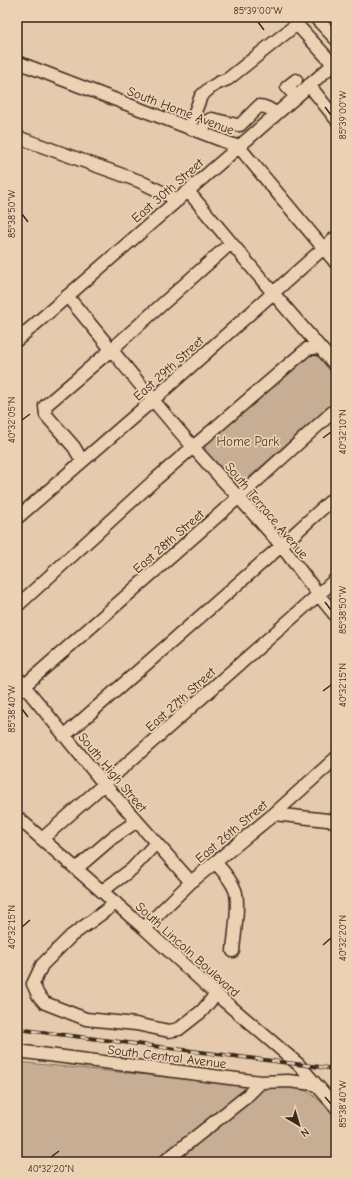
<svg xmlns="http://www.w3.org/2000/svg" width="353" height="1179" viewBox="0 0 353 1179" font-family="'Comic Neue',sans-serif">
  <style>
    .green { fill: #c6ad93; stroke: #806c58 }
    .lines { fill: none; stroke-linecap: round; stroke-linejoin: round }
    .minor-casing { stroke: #3b2a1e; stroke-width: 15 }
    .minor { stroke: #ecd1b3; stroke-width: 12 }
    .rail-casing { stroke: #3b2a1e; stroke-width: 4 }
    .rail { stroke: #ecd1b3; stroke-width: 2.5; stroke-dasharray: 8; stroke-linecap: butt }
    .ticks { fill: none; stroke: #3b2a1e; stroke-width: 1.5 }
    .labels { text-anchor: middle; stroke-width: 3.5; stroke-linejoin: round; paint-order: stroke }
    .street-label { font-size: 13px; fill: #3b2a1e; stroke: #ecd1b3 }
    .park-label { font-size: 13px; fill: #503e30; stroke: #ecd1b3 }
    .neatline { fill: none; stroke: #3b2a1e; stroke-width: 1.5 }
    .ticks-label { font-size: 10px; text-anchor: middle; fill: #3b2a1e }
  </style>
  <rect width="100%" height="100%" fill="#e5caad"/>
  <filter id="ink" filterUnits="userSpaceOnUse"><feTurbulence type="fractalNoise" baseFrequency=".025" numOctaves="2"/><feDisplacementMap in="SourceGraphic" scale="8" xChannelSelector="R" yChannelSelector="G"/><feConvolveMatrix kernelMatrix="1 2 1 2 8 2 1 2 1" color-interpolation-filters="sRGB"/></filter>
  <g filter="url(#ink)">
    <!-- green -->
    <path class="green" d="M314,355L323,359L336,374V400L237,488L206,453L205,447L208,442L303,358Z
      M17,1062L269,1087C277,1087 285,1086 292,1087C312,1089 323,1104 336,1118V1162H17Z"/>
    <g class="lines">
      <defs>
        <path id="minor" d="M315,17L336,39
          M17,62L239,147L336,263
          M296,80L287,87L296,97
          M309,85L336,119
          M189,128L201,96L210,88L218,83L228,79L292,28L298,26L301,29L333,64
          M202,132C204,127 206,120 212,119L237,125H240L259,106C265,106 272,110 276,114
          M17,137L139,181L178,200
          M188,191L273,293L336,366
          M67,296C109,346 150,398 193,447C222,480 252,511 280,544C299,568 316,593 336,616
          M17,340L336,62
          M82,461L74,447L46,415L45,406L112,349L231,243
          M17,518L153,400L336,237
          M17,606L157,478L307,349L319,347
          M17,677L104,784L191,882
          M17,692L239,497L336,409
          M64,736L281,546L336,496
          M274,814L336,821
          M17,817L42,839L144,928L216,994L298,1064L336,1107
          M42,839L336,579
          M215,862C222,870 231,879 235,890C240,902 234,937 233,951
          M76,869L112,838L137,821
          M102,891L132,869L156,843
          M116,903L71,936L42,965L33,984L38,995L45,1003L86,1019L136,1024L169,1031L179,1029L202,1011L216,994
          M144,928L191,882L274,814L336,758
          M17,1051L261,1082L288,1081L314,1084
          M164,1162L246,1097L261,1082"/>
      </defs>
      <!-- minor casing -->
      <use href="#minor" class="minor-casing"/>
      <!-- minor -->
      <use href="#minor" class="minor"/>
      <defs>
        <path id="rail" d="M17,1029L336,1069"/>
      </defs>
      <!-- rail casing -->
      <use href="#rail" class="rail-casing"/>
      <!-- rail -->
      <use href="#rail" class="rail"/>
    </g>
  </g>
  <!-- ticks -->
  <path class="ticks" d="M258,22L264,30M325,107L331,115M22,214L28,222M22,420L30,414M323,438L331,432M325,602L331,610M323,691L331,685M22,709L28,717M22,927L30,920M323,945L331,938M325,1097L331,1104M51,1157L59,1151"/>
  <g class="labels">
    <!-- street labels -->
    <g class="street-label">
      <text transform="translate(181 110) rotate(21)" y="5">South Home Avenue</text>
      <text transform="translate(167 190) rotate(-41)" y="5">East 30th Street</text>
      <text transform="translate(168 368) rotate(-42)" y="5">East 29th Street</text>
      <text transform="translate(267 510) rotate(50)" y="5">South Terrace Avenue</text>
      <text transform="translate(168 541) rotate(-41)" y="5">East 28th Street</text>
      <text transform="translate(180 699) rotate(-42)" y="5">East 27th Street</text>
      <text transform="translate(113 772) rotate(50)" y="5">South High Street</text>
      <text transform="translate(231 831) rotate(-40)" y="5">East 26th Street</text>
      <text transform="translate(188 949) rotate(42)" y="5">South Lincoln Boulevard</text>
      <text transform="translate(167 1056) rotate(7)" y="5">South Central Avenue</text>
    </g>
    <!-- park labels -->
    <g class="park-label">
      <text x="248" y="446">Home Park</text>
    </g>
  </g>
  <!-- margin -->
  <rect width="353" height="1179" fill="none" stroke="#ecd1b3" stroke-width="44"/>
  <!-- north arrow -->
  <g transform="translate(299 1125) rotate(142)" stroke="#ecd1b3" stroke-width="3" paint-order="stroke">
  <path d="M0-3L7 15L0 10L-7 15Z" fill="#3b2a1e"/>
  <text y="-6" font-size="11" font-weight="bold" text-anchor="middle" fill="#3b2a1e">N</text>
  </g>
  <rect x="22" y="22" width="309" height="1135" class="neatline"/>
  <g class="ticks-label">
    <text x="258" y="14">85°39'00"W</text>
    <text transform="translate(342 115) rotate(-90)" y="4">85°39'00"W</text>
    <text transform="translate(11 214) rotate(-90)" y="4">85°38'50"W</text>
    <text transform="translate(11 420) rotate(-90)" y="4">40°32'05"N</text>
    <text transform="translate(342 432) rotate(-90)" y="4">40°32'10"N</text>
    <text transform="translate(342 610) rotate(-90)" y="4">85°38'50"W</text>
    <text transform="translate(342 685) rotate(-90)" y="4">40°32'15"N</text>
    <text transform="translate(11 709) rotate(-90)" y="4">85°38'40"W</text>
    <text transform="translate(11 927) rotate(-90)" y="4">40°32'15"N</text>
    <text transform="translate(342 938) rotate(-90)" y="4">40°32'20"N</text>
    <text transform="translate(342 1104) rotate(-90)" y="4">85°38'40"W</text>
    <text x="51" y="1172">40°32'20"N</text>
  </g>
</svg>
